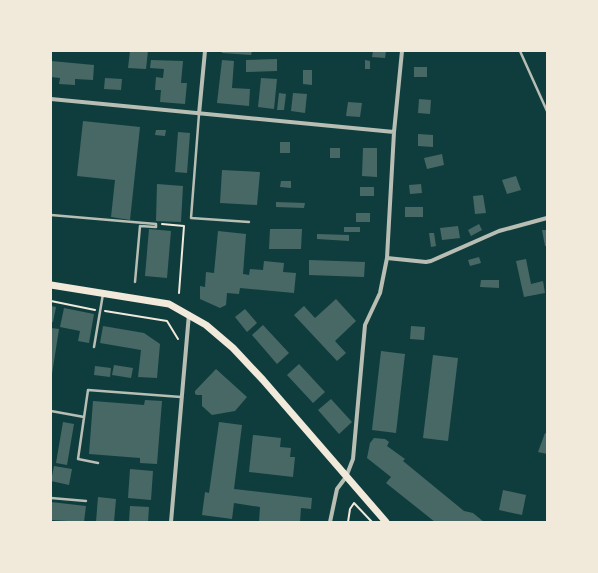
<svg xmlns="http://www.w3.org/2000/svg" width="598" height="573" viewBox="0 0 598 573" font-family="Ubuntu,sans-serif">
  <style>
    .building { fill: #486865 }
    .lines { fill: none; stroke-linecap: round; stroke-linejoin: round }
    .path { stroke: #f1e9da; stroke-width: 2 }
    .service { stroke: #b8beb3; stroke-width: 2.5 }
    .minor { stroke: #b8beb3; stroke-width: 4 }
    .secondary { stroke: #f1e9da; stroke-width: 7 }
  </style>
  <rect width="100%" height="100%" fill="#0f3d3e"/>
  <!-- building -->
  <path class="building" d="M130,51H148L146,69L128,68Z
    M222,51H252L251,55L222,53Z
    M373,51H386L385,58L372,57Z
    M277,59V71L246,72V60Z
    M151,60L183,61L181,83H187L185,104L160,102L161,90H155L156,77L163,78L164,69L150,68Z
    M222,60L234,61L232,88L250,89L249,106L217,103Z
    M365,60L370,61V69H365Z
    M51,61L94,65L93,80L75,79V85L59,84L60,78L51,77Z
    M414,67H427V77H414Z
    M303,70H312V85L303,84Z
    M105,78L122,79L121,90L104,89Z
    M261,78L277,79L274,109L258,107Z
    M279,93L286,94L284,110H277Z
    M293,93L307,94L305,113L291,111Z
    M419,99L431,100L430,114L418,113Z
    M348,102L362,103L360,117L346,116Z
    M83,121L140,127L130,220L111,217L115,180L77,176Z
    M156,130H166L165,136L155,135Z
    M178,132L190,133L187,173L175,172Z
    M418,134L433,135V147L418,146Z
    M280,142H290V153H280Z
    M330,148H340V158H330Z
    M363,148H377V177L362,176Z
    M442,154L444,165L427,169L424,158Z
    M222,170L260,172L257,205L220,203Z
    M516,176L521,190L507,194L502,180Z
    M281,181H291V188L280,187Z
    M157,184L183,186L181,222L156,221Z
    M421,184L422,193L410,194L409,185Z
    M360,187H374V196H360Z
    M483,195L486,213L475,214L473,196Z
    M276,202L305,203L304,208L276,207Z
    M405,207H423V217H405Z
    M356,213H370V222H356Z
    M479,224L482,230L471,236L468,230Z
    M458,226L460,238L442,240L440,228Z
    M344,227H360V232H344Z
    M149,229L171,231L167,278L145,276Z
    M270,229H302L301,249H269Z
    M542,230H547V246H545Z
    M218,231L246,234L243,274L249,275L250,269L263,270L264,261L284,263L283,272L296,273L294,293L240,288L239,294L227,293L226,305L220,308L200,299V286L205,287L206,272L214,273Z
    M429,233H434L436,246L431,247Z
    M317,234L349,235V241L317,239Z
    M479,257L481,263L470,266L468,260Z
    M526,259L531,284L543,281L545,293L524,297L516,261Z
    M309,260L365,262L364,277L309,275Z
    M481,280H499V288L480,287Z
    M336,299L356,321L335,341L346,353L337,361L294,315L304,306L315,318Z
    M51,306L56,307L53,322H51Z
    M64,308L94,314L89,343L78,341L80,331L60,327Z
    M245,309L257,323L247,332L235,317Z
    M263,325L289,353L277,364L252,335Z
    M103,326L144,333L160,344L157,378L138,377L141,350L100,343Z
    M411,326L425,327L424,340L410,339Z
    M51,328L59,329L52,374H51Z
    M381,351L405,354L396,433L372,430Z
    M433,355L458,358L448,441L423,438Z
    M299,364L325,392L313,403L287,375Z
    M114,365L133,368L131,378L112,375Z
    M95,366L111,368L110,377L94,375Z
    M216,369L247,397L235,411L212,415L202,406V395H197L195,394V391Z
    M331,399L352,422L339,434L318,410Z
    M145,400L162,401L157,464L140,463V458L89,454L93,401L144,405Z
    M63,422L74,424L67,465L56,463Z
    M219,422L242,425L234,489L312,498L311,509L301,508L300,522H259L260,507L234,503L232,519L202,515L205,492L209,493Z
    M545,433L547,434V454L538,452Z
    M253,435L281,438L280,447L291,448L290,457H295L293,477L249,472Z
    M374,438L385,439L389,442L387,446L405,459L403,461L464,511L473,513L484,522H435L386,483L391,477L367,458L370,443Z
    M54,466L72,469L69,485L51,481Z
    M130,469L153,471L151,500L128,498Z
    M503,490L526,495L522,515L499,510Z
    M98,497L116,499L114,522H96Z
    M51,502L86,506L84,522L51,520Z
    M130,506L149,507L148,522H129Z"/>
  <g class="lines">
    <!-- path -->
    <path class="path" d="M162,224L184,226L179,293
      M51,301L95,310
      M105,311L167,321L178,339
      M348,522L350,509L354,503L372,522"/>
    <!-- service -->
    <path class="service" d="M520,51L547,111
      M199,114L191,218L249,222
      M51,215L156,224V227L140,226L135,282
      M94,347L103,294
      M51,411L84,417
      M98,463L78,459L88,390L181,397
      M51,498L86,501"/>
    <!-- minor -->
    <path class="minor" d="M51,99L394,132
      M199,114L205,51
      M387,258L426,262L431,261L499,231L547,218
      M171,522L189,314
      M330,522L337,489L346,477L353,459L365,325L380,293L387,258L394,132L402,51"/>
    <!-- secondary -->
    <path class="secondary" d="M51,285L169,304L206,325L233,348L263,380L386,522"/>
  </g>
  <!-- border -->
  <rect width="598" height="573" fill="none" stroke="#f1e9da" stroke-width="104"/>
</svg>
